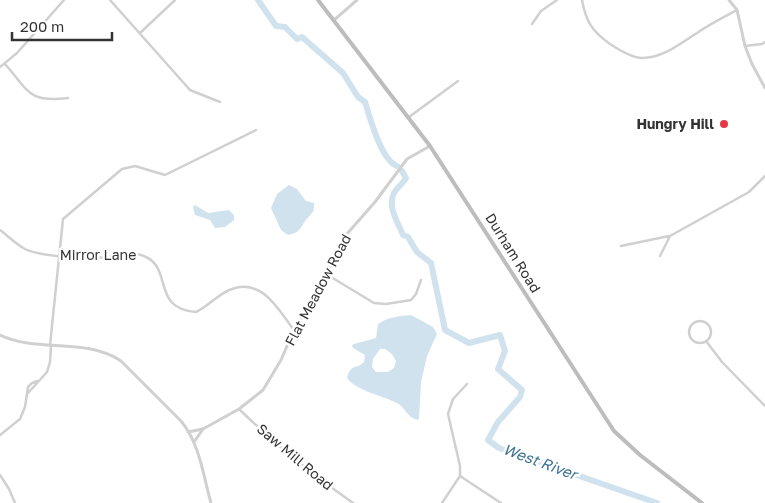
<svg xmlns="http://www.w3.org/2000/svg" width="765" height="503" viewBox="0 0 765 503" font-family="'Golos Text',sans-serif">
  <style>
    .water { fill: #cfe2ee; fill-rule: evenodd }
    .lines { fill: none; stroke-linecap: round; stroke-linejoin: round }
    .river { stroke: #cfe2ee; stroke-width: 6 }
    .minor { stroke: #d0d0d0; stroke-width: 2.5 }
    .tertiary { stroke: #d0d0d0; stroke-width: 3 }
    .secondary { stroke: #bdbdbd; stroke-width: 4 }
    .poi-dot { fill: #e63946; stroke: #fff; stroke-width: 2 }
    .labels { text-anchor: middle; stroke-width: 5; stroke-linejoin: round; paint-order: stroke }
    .poi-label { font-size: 14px; font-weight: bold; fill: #333; stroke: #fff; text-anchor: end }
    .street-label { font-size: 14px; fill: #333; stroke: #fff }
    .water-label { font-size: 15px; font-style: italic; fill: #3f7597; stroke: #fff }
  </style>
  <rect width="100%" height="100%" fill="#fff"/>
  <!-- water -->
  <path class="water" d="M289,185L297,189L306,201L314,203C315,212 311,214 306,220C300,228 300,233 288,235L281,230L271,208L277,194Z
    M195,205L208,213L229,210L234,215V220L225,227L215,228L210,220L195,215L193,207Z
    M411,315L433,327L437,334L427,356L421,382L419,418L418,420C407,418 405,407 397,403C383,396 355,390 347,378C351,363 356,370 364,362L365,355L353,348L352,345L354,344L376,338L378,324C388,317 399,316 411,315ZM380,349H385L392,354L396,361L394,368L388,372H376L372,367L373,359Z"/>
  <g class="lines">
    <!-- river -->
    <path class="river" d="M258,0L276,26L285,27L297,39L302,37L343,73L358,97L365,102C370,118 381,160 397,166
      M402,171L406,178C403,184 397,187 394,193C387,207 398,222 403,235L408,237L417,252L431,263L445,330L469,343L500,335L505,351L498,369L522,390L520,397L498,422L488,440L499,448L657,503"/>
    <!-- minor -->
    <path class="minor" d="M110,0L190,90L220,102
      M582,0C586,22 592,31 610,44C619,50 630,57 641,58C662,59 681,43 697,33C710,24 724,17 737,10
      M532,24L541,11L557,0
      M140,33L175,0
      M745,46L762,44L765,42
      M5,64C29,91 28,103 68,98
      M0,67L17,53L64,0
      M409,117L458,81
      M0,230C8,236 16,244 25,249C41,257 89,259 109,257C122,256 133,250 146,257C173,270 151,308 196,312C209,306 219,293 232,289C263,278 279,311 294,330
      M621,246L669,236
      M660,256L670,236L749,192L765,176
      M326,274L374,303L386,304L411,300L416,294L421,280
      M689 332a11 11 0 1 1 22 0a11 11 0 1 1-22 0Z
      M706,341L722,362L765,406
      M50,345L63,219L122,169L135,166L165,175L256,130
      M28,393L47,372L50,362L51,345
      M239,409C274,443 313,475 353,503
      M0,435L20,419L25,407L28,387L32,383L37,381
      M0,475L9,489L15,503
      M460,476L501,503
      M442,503L460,476V466L448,414L453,399L467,384"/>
    <!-- tertiary -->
    <path class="tertiary" d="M729,0L737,10L745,46L752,64L765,88
      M334,20L357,0
      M0,335C38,353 85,337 121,361L181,421C200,444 203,475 211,503
      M188,432L203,429L239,409L263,390L281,360L294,330L315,295L346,235L375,202L407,159L430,146
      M194,442L203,429"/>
    <!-- secondary -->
    <path class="secondary" d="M318,0L430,146L614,431L640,455L702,503"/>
  </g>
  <!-- markers -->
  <circle class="poi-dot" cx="724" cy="124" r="5"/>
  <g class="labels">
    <!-- poi labels -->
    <g class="poi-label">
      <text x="714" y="129">Hungry Hill</text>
    </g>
    <!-- street labels -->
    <g class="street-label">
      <text transform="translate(513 253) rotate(58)" y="5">Durham Road</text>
      <text x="98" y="260">Mirror Lane</text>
      <text transform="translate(318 290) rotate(-62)" y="5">Flat Meadow Road</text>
      <text transform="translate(295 457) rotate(40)" y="5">Saw Mill Road</text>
    </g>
    <!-- water labels -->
    <g class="water-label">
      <text transform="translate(540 462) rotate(20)" y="5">West River</text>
    </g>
  </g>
  <!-- scale -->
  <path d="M12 32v8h100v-8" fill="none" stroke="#333333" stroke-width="2.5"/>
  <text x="20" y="32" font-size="15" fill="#333333" stroke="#ffffff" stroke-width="4" paint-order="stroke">200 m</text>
</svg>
